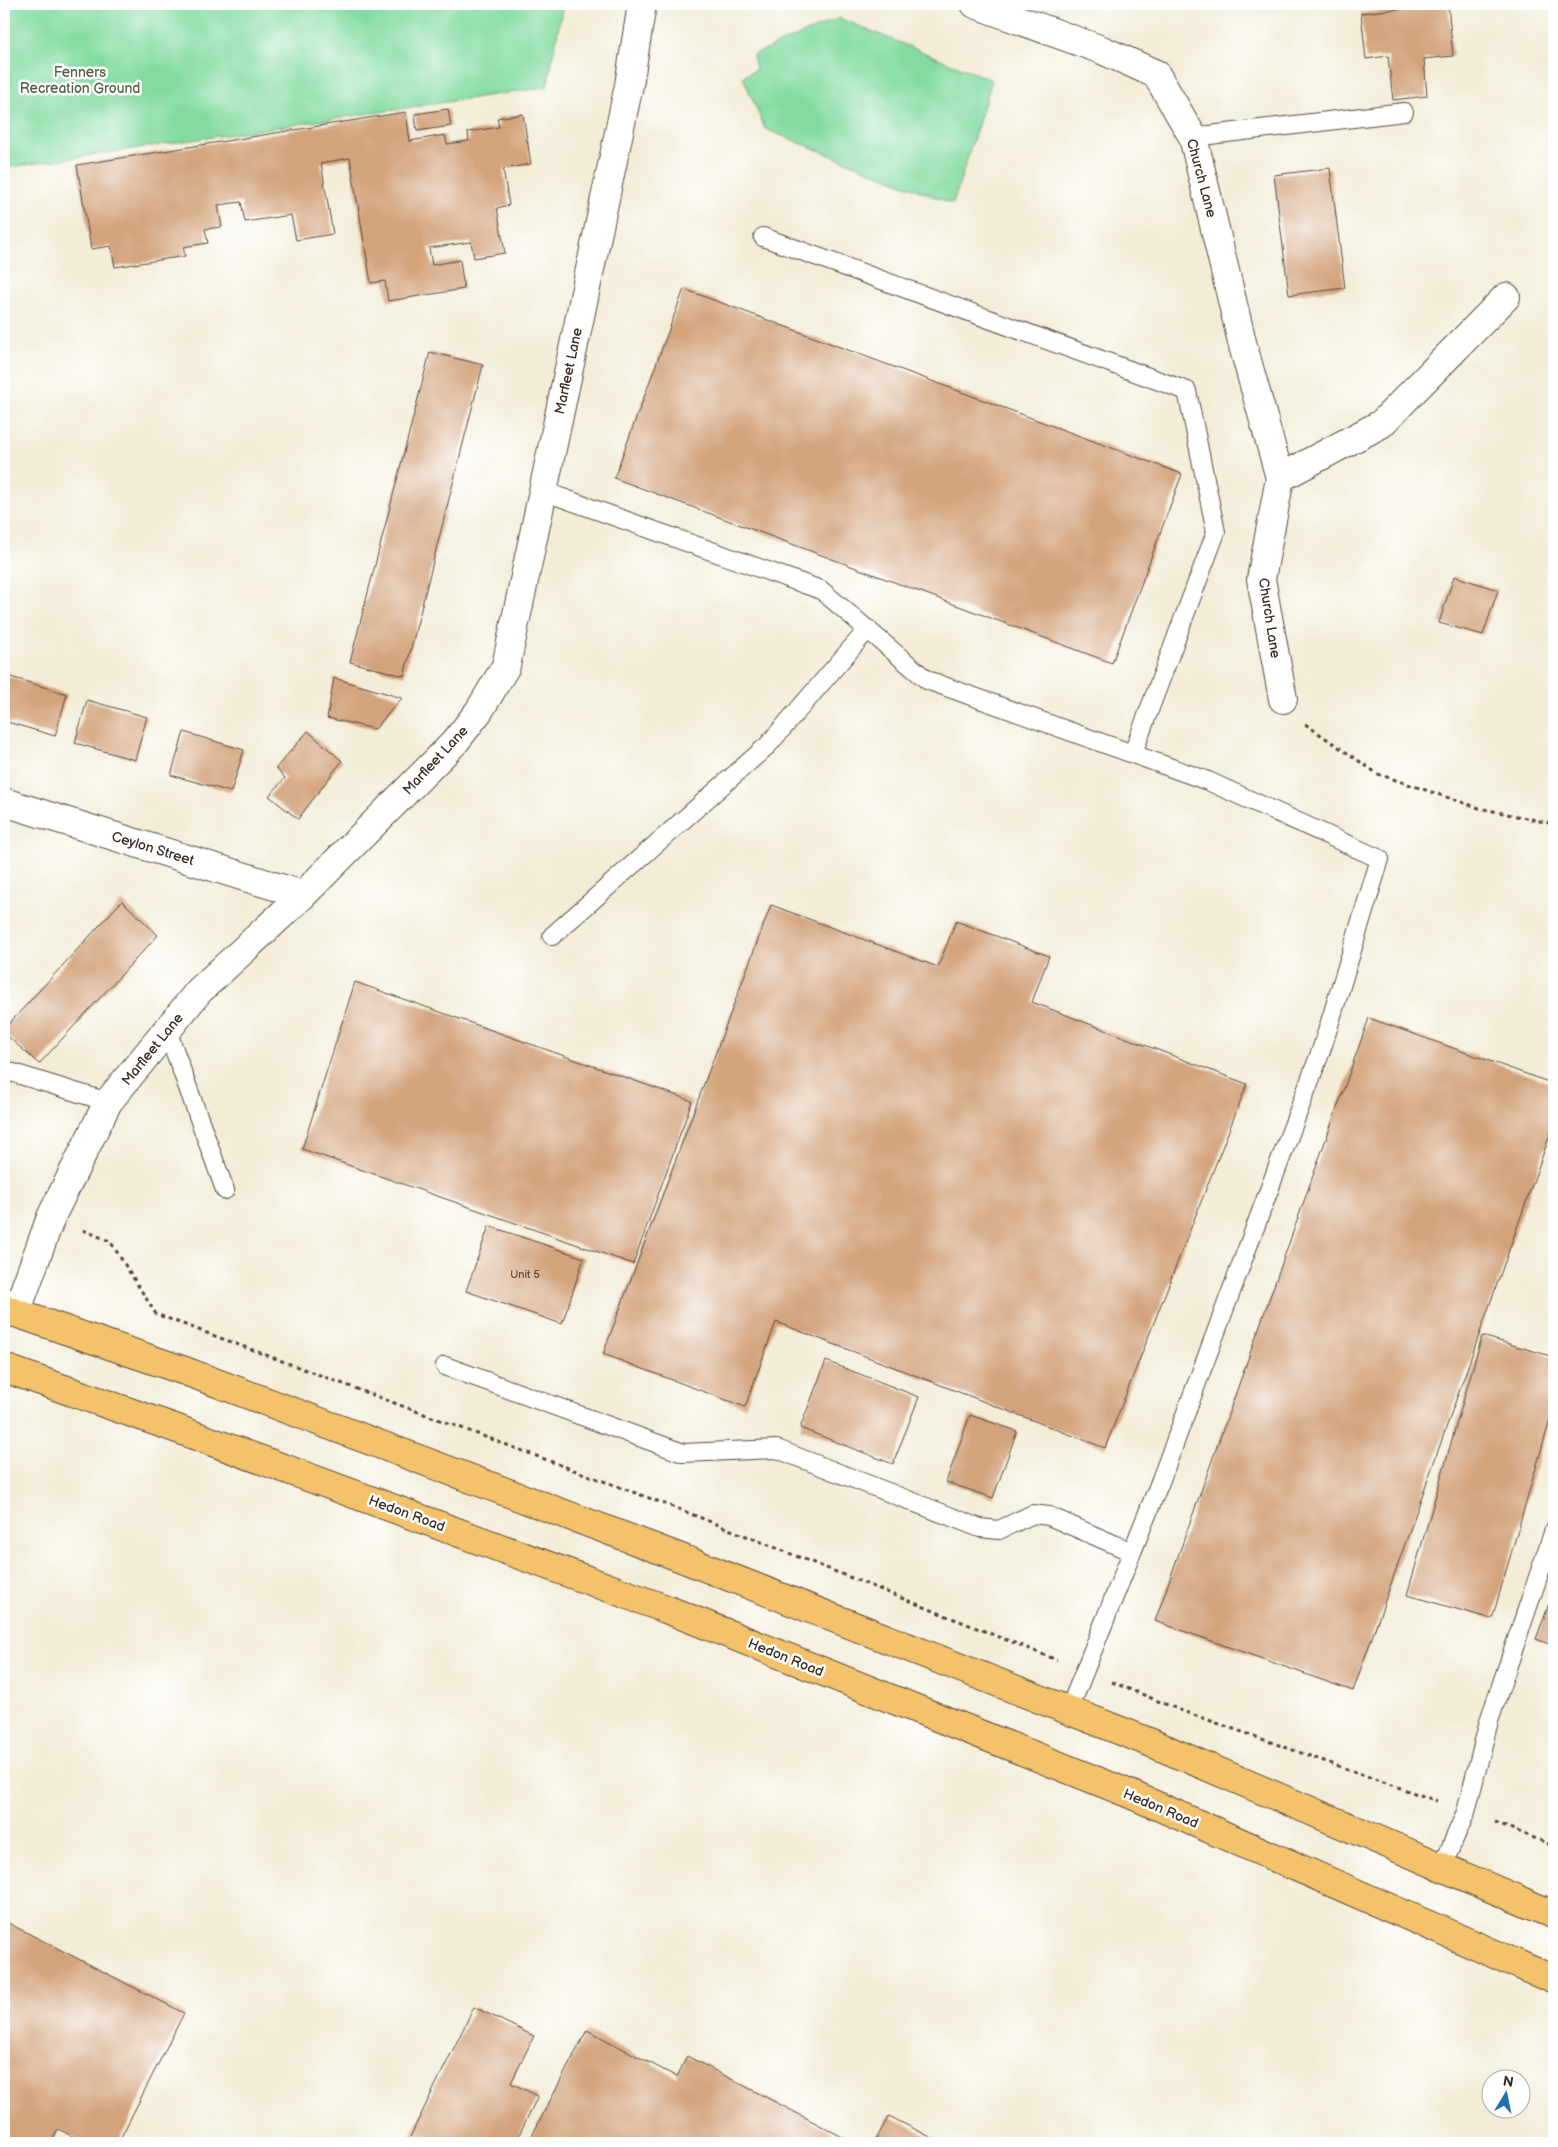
<svg xmlns="http://www.w3.org/2000/svg" width="1558" height="2147" viewBox="0 0 1558 2147" font-family="'Balsamiq Sans',sans-serif">
  <style>
    .green { fill: #83dba1; stroke: #5f8260 }
    .building { fill: #d3a37c }
    .lines { fill: none; stroke-linecap: round; stroke-linejoin: round }
    .lane-casing { stroke: #57473a; stroke-width: 20 }
    .street-casing { stroke: #57473a; stroke-width: 30 }
    .highway-casing { stroke: #57473a; stroke-width: 30 }
    .path { stroke: #57473a; stroke-width: 3; stroke-dasharray: 4 4; stroke-linecap: butt }
    .lane { stroke: #fff; stroke-width: 18 }
    .street { stroke: #fff; stroke-width: 28 }
    .highway { stroke: #f3c26a; stroke-width: 28 }
    .labels { text-anchor: middle; stroke-width: 5; stroke-linejoin: round; paint-order: stroke }
    .number-label { font-size: 11px; fill: #614836 }
    .park-label { font-size: 14px; fill: #515f45; stroke: #fff }
    .street-label { font-size: 14px; fill: #3b2a1e; stroke: #fff }
  </style>
  <rect width="100%" height="100%" fill="#fff"/>
  <filter id="ink" filterUnits="userSpaceOnUse"><feTurbulence type="fractalNoise" baseFrequency=".02" numOctaves="2"/><feDisplacementMap in="SourceGraphic" scale="10" xChannelSelector="R" yChannelSelector="G"/><feConvolveMatrix kernelMatrix="1 2 1 2 8 2 1 2 1" color-interpolation-filters="sRGB"/></filter>
  <filter id="wash" filterUnits="userSpaceOnUse"><feTurbulence type="fractalNoise" baseFrequency=".0096" numOctaves="4" result="noise"/><feDisplacementMap in="SourceGraphic" scale="20" xChannelSelector="R" yChannelSelector="G"/><feGaussianBlur stdDeviation="1.12" result="paint"/><feColorMatrix in="noise" values="0 0 0 0 0 0 0 0 0 0 0 0 0 0 0 0 0 1.4 0 .05"/><feComposite in="paint" operator="in"/></filter>
  <g filter="url(#wash)">
    <rect width="100%" height="100%" fill="#f3edd8"/>
    <!-- green -->
    <path class="green" d="M4,4H563L547,87L4,168Z
      M839,18L992,80L953,204L765,129L743,77L756,69L753,55Z"/>
    <g id="blocks">
      <!-- building -->
      <path class="building" d="M1448,4L1453,56L1424,59L1427,96L1393,100L1388,56L1366,59L1361,13Z
        M448,109L451,126L417,131L415,114Z
        M406,112L410,141L445,135L447,144L469,141L468,132L499,127L497,118L523,114L531,164L503,169L509,205L497,208L505,253L474,258L471,242L429,248L432,265L460,260L464,289L388,301L385,281L371,283L350,158L321,163L333,234L296,240L291,215L245,222L241,202L218,205L222,227L205,229L208,243L183,247L185,256L115,267L111,246L91,249L77,165Z
        M1330,168L1345,288L1289,295L1274,175Z
        M684,289L1182,474L1112,663L614,478Z
        M430,352L483,365L404,676L350,662Z
        M1454,576L1498,590L1483,635L1439,623Z
        M4,675L67,694L55,736L4,721Z
        M334,678L402,698L375,729L327,718Z
        M87,700L147,717L135,760L75,743Z
        M308,731L342,761L298,819L269,796L285,778L276,768Z
        M184,732L244,750L231,792L171,775Z
        M122,901L158,935L39,1064L4,1033V1029Z
        M771,905L938,967L956,921L1049,956L1032,1002L1247,1084L1105,1448L776,1322L745,1407L603,1354Z
        M355,982L692,1101L633,1264L302,1149Z
        M1369,1018L1554,1084V1123L1353,1691L1155,1621Z
        M489,1226L584,1258L562,1324L466,1291Z
        M1482,1336L1554,1357V1406L1492,1619L1407,1595Z
        M826,1361L919,1397L893,1464L800,1428Z
        M970,1415L1017,1431L993,1498L946,1482Z
        M1552,1596L1554,1597V1646L1536,1639Z
        M4,1921L184,2013L118,2143H86L58,2129L51,2143H4Z
        M474,2007L534,2036L511,2083L538,2096L515,2143H407Z
        M587,2030L677,2077L687,2056L854,2143H528Z
        M889,2116L942,2143H874Z"/>
    </g>
  </g>
  <g filter="url(#ink)">
    <use href="#blocks" fill-opacity="0" stroke="#57473a" stroke-width="1"/>
    <g class="lines">
      <defs>
        <path id="lane" d="M1193,137L1404,112
          M763,237L1187,391L1216,532L1133,753
          M543,491L821,590L927,680L1208,781L1380,859L1322,1048L1160,1482L1069,1710
          M552,936L768,745L868,629
          M167,1030L225,1190
          M4,1070L108,1102
          M445,1366L683,1453L777,1449L980,1528L999,1530L1033,1514L1049,1516L1132,1552
          M1442,1867L1466,1812L1489,1721L1554,1530"/>
        <path id="street" d="M975,4L1102,50L1156,74L1193,137L1243,346L1280,478L1381,424L1506,297
          M1280,478L1261,579L1283,699
          M4,802L303,895
          M16,1313L51,1217L108,1102L199,991L303,895L455,742L479,711L506,666L629,85L642,4"/>
        <path id="highway" d="M4,1309L185,1371L676,1556L1154,1744L1554,1915
          M4,1368L172,1427L666,1609L1130,1794L1554,1980"/>
      </defs>
      <!-- lane casing -->
      <use href="#lane" class="lane-casing"/>
      <!-- street casing -->
      <use href="#street" class="street-casing"/>
      <!-- highway casing -->
      <use href="#highway" class="highway-casing"/>
      <!-- path -->
      <path class="path" d="M1305,724L1378,774L1479,808L1554,824
        M83,1230L110,1241L156,1314L681,1510L1057,1660
        M1112,1682L1180,1710L1437,1801
        M1495,1822L1554,1846"/>
      <!-- lane -->
      <use href="#lane" class="lane"/>
      <!-- street -->
      <use href="#street" class="street"/>
      <!-- highway -->
      <use href="#highway" class="highway"/>
    </g>
  </g>
  <g class="labels">
    <!-- number labels -->
    <g class="number-label">
      <text x="525" y="1278">Unit 5</text>
    </g>
    <!-- park labels -->
    <g class="park-label">
      <text x="80" y="77">Fenners<tspan x="80" dy="16">Recreation Ground</tspan></text>
    </g>
    <!-- street labels -->
    <g class="street-label">
      <text transform="translate(1202 178) rotate(75)" y="5">Church Lane</text>
      <text transform="translate(568 371) rotate(-78)" y="5">Marfleet Lane</text>
      <text transform="translate(1270 618) rotate(81)" y="5">Church Lane</text>
      <text transform="translate(435 760) rotate(-47)" y="5">Marfleet Lane</text>
      <text transform="translate(153 848) rotate(17)" y="5">Ceylon Street</text>
      <text transform="translate(152 1049) rotate(-51)" y="5">Marfleet Lane</text>
      <text transform="translate(407 1513) rotate(20)" y="5">Hedon Road</text>
      <text transform="translate(786 1657) rotate(22)" y="5">Hedon Road</text>
      <text transform="translate(1161 1808) rotate(23)" y="5">Hedon Road</text>
    </g>
  </g>
  <!-- margin -->
  <rect width="1558" height="2147" fill="none" stroke="#fff" stroke-width="20"/>
  <!-- north arrow -->
  <g transform="translate(1506 2094) rotate(10)"><circle r="24" fill="#ffffff" stroke="#b1aaa5"/>
  <path d="M0-4L9 19L0 12L-9 19Z" fill="#1f6fb2"/>
  <text y="-8" font-size="14" font-weight="bold" text-anchor="middle" fill="#3b2a1e">N</text>
  </g>
</svg>
